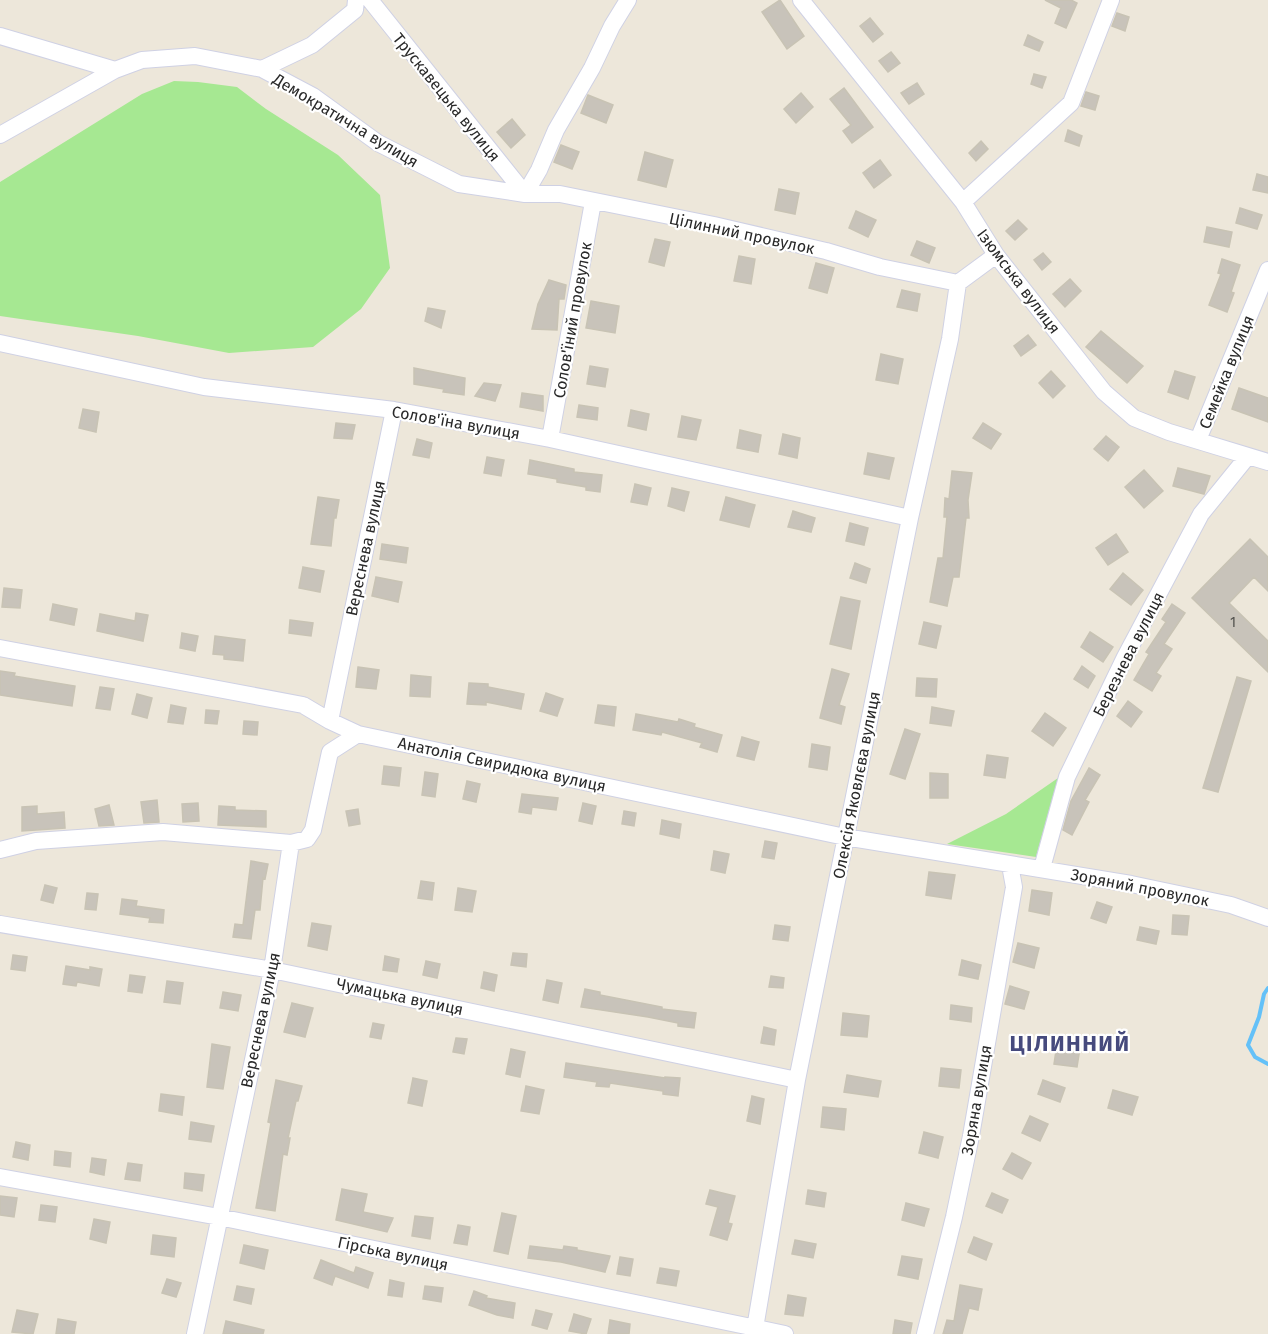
<svg xmlns="http://www.w3.org/2000/svg" width="1268" height="1334" viewBox="0 0 1268 1334" font-family="'Fira Sans',sans-serif">
  <style>
    .green { fill: #a6e892 }
    .lines { fill: none; stroke-linecap: round; stroke-linejoin: round }
    .stream { stroke: #64c1f8; stroke-width: 4 }
    .building { fill: #c8c3ba; stroke: #c8c3b4; stroke-width: 1.5 }
    .minor-casing { stroke: #cfd1e4; stroke-width: 18 }
    .minor { stroke: #fff; stroke-width: 16 }
    .labels { text-anchor: middle; stroke-width: 4.5; stroke-linejoin: round; paint-order: stroke }
    .number-label { font-size: 14px; fill: #51504d }
    .street-label { font-size: 16px; fill: #292929; stroke: #fff }
    .district-label { font-size: 22px; font-weight: bold; letter-spacing: 1.5px; fill: #464a7d; stroke: #fff }
  </style>
  <rect width="100%" height="100%" fill="#ede7da"/>
  <!-- green -->
  <path class="green" d="M174,81L198,82L237,87L266,109L338,155L380,195L390,268L361,309L313,347L229,353L138,336L0,316V182L142,94Z
    M1058,778L1036,857L947,844L1006,814Z"/>
  <g class="lines">
    <!-- stream -->
    <path class="stream" d="M1268,988L1264,994L1259,1017L1248,1045L1255,1057L1268,1064"/>
  </g>
  <!-- building -->
  <path class="building" d="M780,0L804,36L787,49L762,12Z
    M1045,0H1071L1077,3L1066,28L1055,23L1061,8Z
    M1117,13L1129,17L1125,31L1112,26Z
    M870,18L883,34L873,42L860,26Z
    M1028,35L1043,42L1039,51L1024,45Z
    M891,52L900,63L888,72L879,61Z
    M1034,74L1046,77L1042,88L1031,84Z
    M917,83L924,94L909,104L901,93Z
    M844,88L873,127L852,143L843,131L851,125L830,99Z
    M1086,92L1099,96L1095,110L1081,106Z
    M801,93L813,107L796,123L784,109Z
    M588,95L613,105L606,123L581,113Z
    M512,119L525,135L511,148L497,132Z
    M1068,130L1082,136L1079,146L1065,141Z
    M981,141L988,149L976,161L969,153Z
    M561,145L579,152L572,169L554,162Z
    M645,152L673,160L666,187L638,180Z
    M880,160L891,175L874,188L863,173Z
    M1257,174L1268,177V193L1253,190Z
    M779,189L799,193L795,214L775,210Z
    M1240,208L1262,215L1257,229L1236,223Z
    M856,211L876,220L868,237L849,228Z
    M1018,220L1027,229L1015,240L1006,231Z
    M1207,227L1232,232L1229,247L1204,242Z
    M655,239L670,242L664,266L649,262Z
    M917,241L935,248L929,263L911,255Z
    M1043,253L1051,262L1042,270L1034,260Z
    M739,256L755,259L751,284L734,281Z
    M1222,259L1240,265L1231,292L1234,293L1227,312L1209,305L1221,274L1218,273Z
    M816,263L834,268L827,293L809,288Z
    M1070,279L1081,291L1065,307L1053,294Z
    M549,280L566,285L564,299H559L557,330L532,329L538,304Z
    M902,290L920,294L917,311L897,307Z
    M591,301L619,306L615,333L586,328Z
    M428,308L445,311L441,328L425,321Z
    M1101,331L1143,366L1127,383L1086,347Z
    M1028,335L1036,345L1021,356L1014,346Z
    M881,354L903,359L898,384L876,380Z
    M590,366L608,369L605,387L587,384Z
    M414,368L465,378L464,395L443,392L444,389L414,384Z
    M1051,371L1065,386L1053,398L1039,383Z
    M1175,371L1195,377L1188,399L1168,392Z
    M484,383L501,385L495,401L475,396Z
    M1239,388L1268,398V422L1232,409Z
    M522,393L543,396V411L520,407Z
    M579,405L598,408L597,420L577,417Z
    M83,409L99,412L96,432L79,428Z
    M631,410L649,414L646,430L628,426Z
    M682,416L701,420L696,440L678,437Z
    M336,423L355,425L352,439L334,438Z
    M983,423L1001,434L991,449L973,438Z
    M740,430L761,435L758,452L737,448Z
    M783,434L800,438L797,458L779,454Z
    M1106,436L1119,447L1108,461L1094,449Z
    M417,439L432,443L429,458L413,455Z
    M868,453L894,458L889,479L864,474Z
    M487,457L504,460L501,476L484,473Z
    M530,460L574,469V472L602,475L600,492L586,490V487L557,482V479L528,474Z
    M1178,468L1210,476L1204,494L1173,486Z
    M1144,470L1163,491L1144,508L1125,487Z
    M952,471L972,473L968,500L969,518H966L959,577H953L947,606L930,602L938,558H943L947,517H944L945,498L949,499Z
    M635,484L651,488L647,505L631,502Z
    M672,488L689,492L684,511L668,506Z
    M318,497L339,500L336,518H334L331,546L311,544Z
    M726,497L755,505L749,527L720,520Z
    M793,511L815,518L811,532L788,527Z
    M850,523L868,528L864,545L846,541Z
    M1116,534L1128,552L1108,565L1096,548Z
    M1250,539L1268,557V591L1254,577L1229,603L1268,641V672L1192,598Z
    M382,544L408,548L406,563L380,559Z
    M855,563L870,569L866,583L850,578Z
    M303,567L324,571L320,592L299,588Z
    M1123,573L1143,590L1131,605L1110,589Z
    M376,577L402,582L398,602L372,596Z
    M4,588L22,590L20,608L2,607Z
    M841,597L860,601L851,649L830,644Z
    M53,604L77,609L74,625L50,620Z
    M1172,604L1185,613L1164,644L1172,649L1156,673L1161,676L1152,691L1134,680L1149,654L1146,652L1166,622L1162,619Z
    M136,613L148,615L143,641L97,631L100,614L135,621Z
    M290,620L313,623L311,636L289,633Z
    M924,622L941,626L936,648L919,644Z
    M1090,632L1113,647L1103,662L1081,647Z
    M182,633L198,636L195,651L180,648Z
    M215,636L245,640L243,661L224,659V655L213,654Z
    M1082,666L1095,676L1088,688L1074,679Z
    M358,667L379,670L376,689L356,687Z
    M832,669L849,674L839,705L845,707L841,724L820,718Z
    M0,671L15,673L14,676L75,686L72,706L0,695Z
    M411,675L431,677L430,697L410,696Z
    M1237,677L1251,681L1218,792L1203,788Z
    M917,678L937,679L936,697L916,696Z
    M469,683L488,684V687L524,694L521,709L486,702V705L467,704Z
    M100,687L114,689L110,710L96,708Z
    M546,693L563,699L557,716L540,711Z
    M137,694L152,698L147,718L132,714Z
    M1128,701L1142,712L1131,727L1117,716Z
    M171,705L186,708L183,724L168,722Z
    M598,705L616,707L614,726L595,723Z
    M932,707L954,711L951,726L930,723Z
    M206,710L219,711L217,724L205,723Z
    M1045,713L1066,728L1053,746L1032,731Z
    M636,714L678,722L679,719L695,724L694,727L722,735L717,752L700,747L702,743L662,732L661,735L633,730Z
    M244,721L258,722L257,735L243,734Z
    M905,729L920,734L905,779L890,774Z
    M742,737L759,742L754,760L737,756Z
    M812,744L830,747L827,770L809,767Z
    M987,755L1008,758L1005,778L984,775Z
    M384,766L401,768L399,786L382,784Z
    M1089,768L1100,775L1085,800L1089,802L1072,835L1063,830L1071,801Z
    M425,772L438,774L435,797L422,795Z
    M930,773L948,774V798H930Z
    M467,781L480,784L476,802L463,799Z
    M522,794L558,798L556,810L532,807L531,814L519,812Z
    M157,800L159,822L144,823L141,802Z
    M198,803L199,821L183,822L182,804Z
    M583,803L596,806L592,824L579,821Z
    M109,805L114,825L99,826L95,809Z
    M37,806V814L64,812L65,828L22,831V807Z
    M219,806L235,807V810L266,811V827L218,825Z
    M358,809L360,824L349,826L346,811Z
    M624,811L636,813L634,826L622,824Z
    M662,820L681,824L679,838L660,834Z
    M765,841L777,843L774,859L762,857Z
    M714,851L729,854L725,873L711,870Z
    M251,861L268,864L265,879L263,878L260,910H255L251,939L233,937L235,924L243,925Z
    M929,872L955,875L951,899L926,895Z
    M421,881L434,883L432,900L418,898Z
    M45,885L57,888L53,903L41,900Z
    M458,888L476,891L472,912L455,910Z
    M1032,890L1052,893L1049,915L1029,911Z
    M87,893L98,894L96,910L85,909Z
    M122,899L137,901L136,906L164,910L163,923L149,922L150,918L120,914Z
    M1097,902L1112,907L1106,923L1091,918Z
    M1173,915L1189,916L1187,935L1172,934Z
    M312,923L331,926L327,950L308,946Z
    M775,925L790,927L788,941L773,939Z
    M1140,927L1159,931L1156,944L1137,940Z
    M1018,943L1039,948L1034,968L1013,962Z
    M513,953L527,954L526,967L511,965Z
    M13,955L27,957L25,971L11,969Z
    M385,956L399,959L397,972L383,970Z
    M962,960L981,965L978,979L959,975Z
    M426,961L440,964L437,978L423,975Z
    M66,966L90,970V967L102,969L99,986L77,982L76,986L63,984Z
    M484,972L497,975L494,991L481,988Z
    M130,975L145,977L142,993L128,991Z
    M771,976L784,978L783,988L769,987Z
    M547,980L562,983L558,1003L543,1000Z
    M167,981L183,983L180,1004L164,1002Z
    M1010,986L1029,992L1024,1009L1005,1004Z
    M585,989L600,992V995L662,1007V1009L696,1013L694,1028L678,1026V1023L648,1017L581,1007Z
    M223,992L241,995L238,1011L220,1008Z
    M292,1003L313,1008L305,1037L284,1032Z
    M951,1005L972,1008L971,1022L950,1019Z
    M843,1013L869,1016L867,1037L841,1035Z
    M373,1023L384,1025L381,1039L370,1037Z
    M764,1027L776,1030L774,1045L761,1043Z
    M456,1038L467,1039L464,1054L453,1052Z
    M212,1044L230,1047L223,1089L207,1087Z
    M1057,1044L1080,1048L1077,1067L1054,1064Z
    M511,1049L525,1052L520,1077L506,1074Z
    M566,1063L665,1078V1077L680,1078L678,1096L663,1094V1091L610,1083L609,1087L596,1086L597,1082L564,1077Z
    M941,1068L961,1070L959,1088L939,1086Z
    M847,1075L881,1081L878,1097L844,1092Z
    M413,1078L427,1081L422,1106L408,1103Z
    M276,1080L302,1086L298,1101H296L288,1138H290L287,1155L283,1154L275,1211L256,1208L271,1123L268,1122Z
    M1043,1080L1065,1088L1060,1102L1038,1094Z
    M526,1086L544,1090L539,1114L521,1111Z
    M1113,1090L1138,1097L1132,1115L1108,1108Z
    M161,1094L184,1097L182,1115L159,1111Z
    M752,1096L764,1099L760,1124L747,1121Z
    M823,1107L846,1109L844,1130L821,1127Z
    M1030,1116L1048,1124L1040,1141L1022,1133Z
    M191,1122L214,1126L211,1142L189,1139Z
    M924,1132L943,1137L938,1158L919,1153Z
    M16,1142L30,1145L28,1160L13,1157Z
    M55,1151L71,1153L70,1167L54,1165Z
    M1012,1153L1031,1163L1022,1179L1003,1169Z
    M92,1158L106,1160L104,1175L90,1172Z
    M128,1163L142,1165L140,1181L125,1179Z
    M185,1173L204,1175L202,1191L184,1188Z
    M342,1189L367,1194L363,1212L393,1218L387,1232L336,1220Z
    M710,1190L735,1196L728,1223L732,1224L727,1240L710,1235L718,1207L706,1204Z
    M808,1190L826,1193L824,1207L806,1204Z
    M992,1193L1008,1200L1002,1213L986,1206Z
    M0,1196L17,1198L14,1217L0,1215Z
    M906,1203L929,1209L924,1226L902,1220Z
    M41,1205L57,1207L55,1222L39,1220Z
    M502,1213L516,1216L508,1254L494,1251Z
    M415,1216L433,1218L430,1239L412,1236Z
    M94,1219L110,1222L106,1243L90,1239Z
    M458,1225L470,1227L467,1245L454,1243Z
    M153,1235L176,1238L174,1257L151,1254Z
    M974,1237L992,1244L986,1260L968,1252Z
    M795,1240L816,1244L813,1258L792,1254Z
    M244,1245L268,1250L264,1269L240,1263Z
    M530,1246L563,1250L564,1246L577,1248V1250L610,1256L605,1272L561,1262L528,1258Z
    M902,1256L922,1259L918,1279L898,1275Z
    M620,1257L633,1259L630,1276L617,1274Z
    M321,1260L354,1273L356,1267L373,1273L368,1288L335,1276L332,1285L314,1278Z
    M660,1268L679,1271L676,1286L657,1283Z
    M167,1279L181,1283L176,1297L162,1293Z
    M390,1280L404,1283L402,1297L388,1295Z
    M960,1285L982,1289L978,1310L969,1308L962,1334H943L947,1320L954,1321Z
    M237,1286L254,1289L251,1304L234,1300Z
    M425,1286L443,1288L441,1302L423,1299Z
    M474,1291L487,1296L486,1298L515,1303L513,1318L497,1315L469,1305Z
    M788,1295L806,1298L803,1316L785,1314Z
    M17,1310L38,1314L33,1334L12,1332Z
    M536,1310L552,1314L547,1329L532,1325Z
    M574,1314L591,1319L586,1334L569,1331Z
    M58,1319L76,1322L74,1334H56Z
    M610,1320L630,1324L629,1334H608Z
    M895,1320L912,1323L910,1334H893Z
    M226,1321L264,1330L263,1334H223Z"/>
  <g class="lines">
    <defs>
      <path id="minor" d="M370,0L525,194
        M801,0L963,202L996,255L1104,392L1134,418L1169,432L1268,462
        M0,36L115,70
        M262,69L312,45L355,10L356,0
        M0,135L115,70L142,60L195,56L262,69L313,96L378,143L459,184L525,194H560L714,225L826,251L880,267L958,283
        M525,194L539,170L556,130L592,68L612,26L628,0
        M963,202L1071,103L1111,0
        M0,343L204,387L394,410L550,439L910,518
        M550,439L593,202
        M1198,440L1268,270
        M0,648L303,705L330,721L358,734L845,837L1131,884L1231,905L1268,918
        M330,721L394,410
        M0,850L36,841L163,832L291,843
        M1042,868L1067,777L1125,657L1201,514L1248,456
        M0,924L272,970L797,1080
        M0,1177L219,1217L785,1334
        M195,1334L272,970L291,843L307,839L313,830L330,752L358,734
        M754,1334L797,1080L910,518L950,339L958,283L996,255
        M925,1334L954,1217L971,1136L1014,887L1010,865"/>
    </defs>
    <!-- minor casing -->
    <use href="#minor" class="minor-casing"/>
    <!-- minor -->
    <use href="#minor" class="minor"/>
  </g>
  <g class="labels">
    <!-- number labels -->
    <g class="number-label">
      <text x="1233" y="627">1</text>
    </g>
    <!-- street labels -->
    <g class="street-label">
      <text transform="translate(447 97) rotate(51)" y="6">Трускавецька вулиця</text>
      <text transform="translate(346 120) rotate(31)" y="6">Демократична вулиця</text>
      <text transform="translate(742 233) rotate(12)" y="6">Цілинний провулок</text>
      <text transform="translate(1019 281) rotate(53)" y="6">Ізюмська вулиця</text>
      <text transform="translate(572 320) rotate(-80)" y="6">Солов'їний провулок</text>
      <text transform="translate(1226 372) rotate(-68)" y="6">Семейка вулиця</text>
      <text transform="translate(456 422) rotate(10)" y="6">Солов'їна вулиця</text>
      <text transform="translate(365 548) rotate(-78)" y="6">Вереснева вулиця</text>
      <text transform="translate(1128 654) rotate(-63)" y="6">Березнева вулиця</text>
      <text transform="translate(502 764) rotate(12)" y="6">Анатолія Свиридюка вулиця</text>
      <text transform="translate(856 785) rotate(-79)" y="6">Олексія Яковлєва вулиця</text>
      <text transform="translate(1140 887) rotate(11)" y="6">Зоряний провулок</text>
      <text transform="translate(400 996) rotate(12)" y="6">Чумацька вулиця</text>
      <text transform="translate(260 1020) rotate(-78)" y="6">Вереснева вулиця</text>
      <text transform="translate(976 1100) rotate(-80)" y="6">Зоряна вулиця</text>
      <text transform="translate(393 1253) rotate(12)" y="6">Гірська вулиця</text>
    </g>
    <!-- district labels -->
    <g class="district-label">
      <text x="1070" y="1051">ЦІЛИННИЙ</text>
    </g>
  </g>
</svg>
